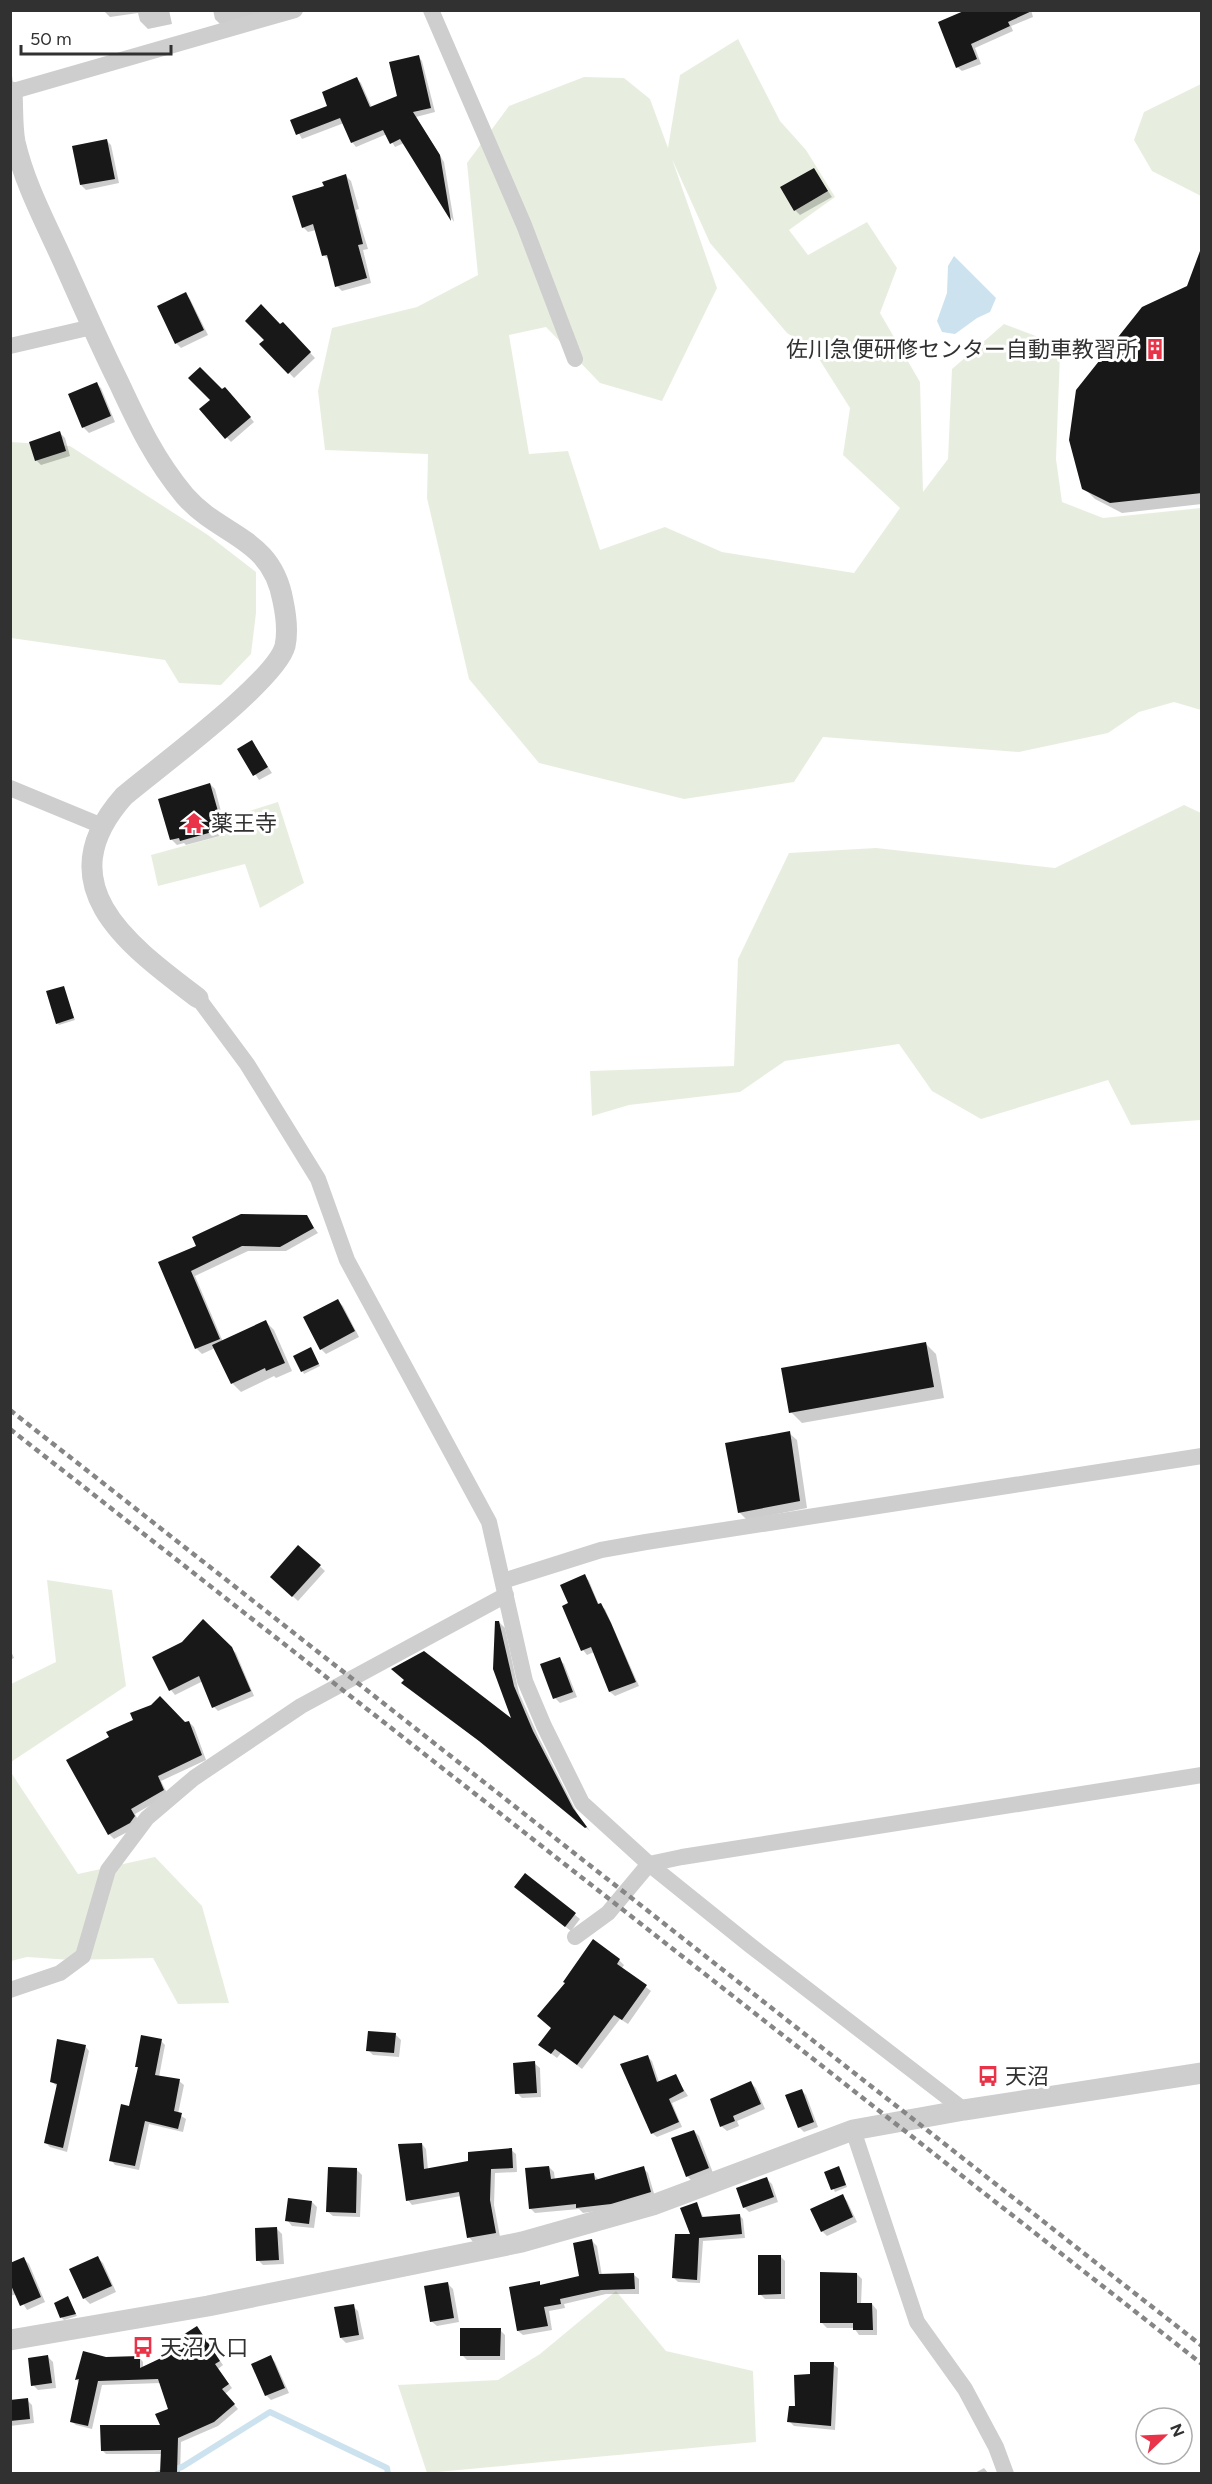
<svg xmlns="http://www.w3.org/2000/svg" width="1212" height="2484" viewBox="0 0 1212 2484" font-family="Figtree,'Noto Sans JP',sans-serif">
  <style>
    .green { fill: #e8eedf; fill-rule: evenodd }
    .water { fill: #cce2ee }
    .shadow { fill: #0003 }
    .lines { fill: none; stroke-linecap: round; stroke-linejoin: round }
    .stream { stroke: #cce2ee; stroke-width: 6 }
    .building { fill: #181818 }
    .minor { stroke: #cecece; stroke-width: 16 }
    .tertiary { stroke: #cecece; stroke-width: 21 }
    .rail { stroke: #868686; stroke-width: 4.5; stroke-dasharray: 6 4.5; stroke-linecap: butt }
    .labels { text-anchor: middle; stroke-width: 6; stroke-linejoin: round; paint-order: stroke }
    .poi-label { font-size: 22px; fill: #313131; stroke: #fff; text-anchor: start }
  </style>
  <rect width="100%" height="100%" fill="#fff"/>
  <!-- green -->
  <path class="green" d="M738,39L780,121L806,150L835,197L789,230L808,255L867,222L897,268L880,313L920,382L923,492L948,459L952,369L1004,324L1046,340L1060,354L1056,459L1062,502L1103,518L1201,508V710L1174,702L1139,712L1108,733L1019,752L823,737L794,782L684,799L539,763L469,679L427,498L428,454L325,450L318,391L332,328L417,307L478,275L467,163L509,106L584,77L624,78L650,99L668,148L680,75ZM672,159L710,243L787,333L814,351L850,408L843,455L900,508L854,573L722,552L665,527L600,550L568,451L529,454L509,335L546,327L600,383L662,401L717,288Z
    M1201,84V196L1152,171L1134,140L1144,112Z
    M11,442L70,446L208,535L256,572V613L251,654L221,685L179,683L165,660L11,638Z
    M278,802L304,883L260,908L245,864L158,886L151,855L235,832L230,817Z
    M1184,805L1201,813V1120L1131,1125L1108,1080L981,1119L932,1091L899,1044L785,1061L740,1092L629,1105L592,1116L590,1071L734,1066L738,959L789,853L876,848L1055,868Z
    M47,1580L112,1590L126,1686L11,1762V1684L56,1662Z
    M10,1771L78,1874L155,1857L202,1906L229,2003L178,2004L153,1958L71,1960L27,1957L11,1961Z
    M616,2291L666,2351L753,2371L756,2442L427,2473L398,2385L498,2380L540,2354Z"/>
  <!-- water -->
  <path class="water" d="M954,256L996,298L990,312L977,318L955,334L942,332L937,321L947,293L948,266Z"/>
  <!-- shadow -->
  <path class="shadow" d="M103,10H169L172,24L148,29L140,21L138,13L110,17Z
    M213,10H261L262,15L220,24L215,19Z
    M964,10H1031L1033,17L1011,26L1013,31L975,48L981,64L962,71L957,67Z
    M418,56L422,61L435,112L416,117L444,162L454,222L404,143L395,147L387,134L356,147L352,142L344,123L302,139L292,121L329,106L357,79L361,83L372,108L399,97Z
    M10,58L13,84L10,86Z
    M106,140L111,145L119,183L86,190L81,185Z
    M814,170L832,197L800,215L795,210Z
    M346,176L351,181L359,209L356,210L368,249L363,250L371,283L342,291L337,286L329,260L324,255L316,230L308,232L303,227L326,187Z
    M1202,253V504L1122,513L1095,499L1084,488L1188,287Z
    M185,294L190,299L208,335L181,348L176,343Z
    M283,324L315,358L294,378L261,344Z
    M96,383L101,388L115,422L89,433L84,428L70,394Z
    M222,391L229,393L254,422L231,442L201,410Z
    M60,433L65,438L70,456L41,465L36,460Z
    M252,742L272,773L259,780L239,749Z
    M210,784L215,789L227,834L186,845L184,843L177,845L172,840L160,800Z
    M63,987L75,1020L59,1025L57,1023Z
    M306,1217L318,1233L286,1251H248L195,1276L223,1342L266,1322L274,1330L292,1371L276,1378L274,1376L241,1392L233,1384L215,1348L202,1354L197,1349L160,1263Z
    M338,1301L343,1306L359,1337L326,1354L321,1349Z
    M926,1344L936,1354L944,1398L802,1423L791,1412Z
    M312,1351L320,1366L304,1374L295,1356Z
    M789,1433L797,1440L807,1508L747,1520L739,1512Z
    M299,1547L325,1571L298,1601L272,1577Z
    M585,1576L589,1581L599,1605L605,1609L639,1686L615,1696L610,1692L594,1652L587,1655L583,1650L570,1604Z
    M203,1622L236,1653L254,1696L218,1711L214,1707L203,1681L175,1695L171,1690L183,1643Z
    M499,1622L505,1628L519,1693L539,1738L578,1815L590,1831L487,1747L403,1683L405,1680L514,1722Z
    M10,1649L14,1658L10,1660Z
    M559,1659L564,1664L577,1697L560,1703L555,1698Z
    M189,1722L194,1727L206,1760L161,1781L168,1795L135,1814L139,1822L135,1828L114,1839L109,1834L111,1738Z
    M526,1875L580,1919L571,1931L521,1892Z
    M619,1960L624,1965L622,1968L651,1991L628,2024L620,2019L582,2069L561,2053L557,2058L545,2049Z
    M395,2034L401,2040L399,2057L373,2055L368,2050Z
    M161,2041L165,2045L159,2077L179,2081L184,2085L178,2114L186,2119L183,2132L149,2124L139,2170L115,2165L111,2160L130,2107L139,2069L136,2066Z
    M85,2046L89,2051L67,2152L50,2147L45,2142L58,2087L52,2082Z
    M647,2056L652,2061L659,2082L675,2076L688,2096L672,2103L682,2127L657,2137L652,2133Z
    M534,2063L540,2068L541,2097L522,2098L517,2093Z
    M751,2083L756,2088L765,2109L737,2121L739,2126L727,2131L721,2126Z
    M801,2090L806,2095L818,2127L804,2132L799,2127Z
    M694,2131L699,2136L713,2173L693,2182L688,2177L673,2139Z
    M422,2144L426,2149L428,2170L469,2162L511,2150L516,2154L517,2172L495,2173L494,2205L500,2237L473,2242L469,2237L461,2196L412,2205L408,2200Z
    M549,2167L554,2172L555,2180L593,2174L599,2180L643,2168L648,2173L655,2197L616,2208L583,2213L579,2209L535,2213L530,2208Z
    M357,2170L362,2175L360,2217L333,2216L327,2211Z
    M841,2170L847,2187L835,2192L826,2173Z
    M767,2179L772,2184L778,2202L749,2212L744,2207Z
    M842,2196L847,2201L857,2222L827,2236L822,2231Z
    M312,2202L317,2207L314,2228L292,2226L287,2220Z
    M696,2204L704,2218L739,2215L743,2219L745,2238L703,2241L700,2283L678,2282L674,2278L692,2236Z
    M277,2229L282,2234L284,2264L263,2265L258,2260Z
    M592,2241L597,2246L602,2276L634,2275L639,2279V2294H606L564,2304L565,2308L549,2311L552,2330L523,2335L518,2331L539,2283L542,2286L581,2277Z
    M780,2256L785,2261V2299H765L760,2294Z
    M98,2258L103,2263L116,2292L90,2304L85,2299L71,2270Z
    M24,2259L29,2264L45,2302L27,2310L17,2294L10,2296V2265Z
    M857,2274L862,2279L861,2305L872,2304L877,2310V2335H859L854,2328H827L822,2323Z
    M448,2284L453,2289L459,2322L437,2326L431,2321Z
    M68,2298L77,2316L64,2320L62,2318Z
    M353,2306L358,2311L364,2339L346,2343L341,2338Z
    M500,2330L505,2335V2360H467L462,2355Z
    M200,2332L223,2365L218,2369L232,2388L225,2394L238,2409L218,2426L181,2442L180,2474L162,2472V2454H106L102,2450L162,2426L170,2410L161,2383L102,2385L92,2429L76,2425L71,2421L80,2383L77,2380L84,2353L106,2359L139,2357L143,2362V2368L182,2349Z
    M48,2357L53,2362L56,2388L38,2390L33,2385Z
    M270,2357L275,2362L289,2393L271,2400L266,2395Z
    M833,2364L838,2368L835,2430L794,2426L789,2421L797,2408Z
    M27,2400L32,2405L34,2423L10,2426V2402Z
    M984,2468L989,2474H973Z"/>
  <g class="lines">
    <!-- stream -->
    <path class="stream" d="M157,2474L182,2467L270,2412L387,2468L388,2474"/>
  </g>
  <!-- building -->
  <path class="building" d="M966,10H1034L1008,22L1010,26L971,44L977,59L956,68L938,22Z
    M419,55L431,108L413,112L440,155L451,221L400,139L390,144L383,130L351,143L340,118L296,135L290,120L327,106L322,92L357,77L370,107L397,96L389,62Z
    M107,139L115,179L80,185L72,146Z
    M814,168L828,191L794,211L780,187Z
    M346,174L363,244L358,245L367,278L335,287L327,255L322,256L313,224L302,228L292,196L324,186L322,182Z
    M1200,251L1202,493L1110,503L1082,489L1069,440L1076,390L1142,307L1187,286Z
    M186,292L204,330L175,344L157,306Z
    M261,304L280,324L283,322L311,352L288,374L259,344L264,340L245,321Z
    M200,367L222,389L225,387L251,417L225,439L199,409L210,400L188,378Z
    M97,382L111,416L82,428L68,394Z
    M60,431L66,451L35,461L29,442Z
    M252,740L268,767L253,776L237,749Z
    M210,783L223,829L180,841L179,838L170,840L158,799Z
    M64,986L74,1018L56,1024L46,991Z
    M241,1214L307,1215L314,1228L280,1247L242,1246L191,1271L220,1339L195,1349L158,1262L196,1246L192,1237Z
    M338,1299L355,1331L320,1350L303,1317Z
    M266,1320L285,1363L266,1371L265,1368L231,1384L212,1345Z
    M926,1342L934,1387L789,1413L781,1368Z
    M311,1347L319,1364L301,1372L293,1356Z
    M790,1431L800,1501L738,1513L725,1443Z
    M298,1545L321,1565L292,1597L270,1577Z
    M585,1574L598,1604L601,1603L611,1623L636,1682L609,1692L591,1647L581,1651L562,1606L568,1603L560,1585Z
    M203,1619L232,1647L251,1691L212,1708L199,1676L169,1691L152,1657L182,1642Z
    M495,1621H499L514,1686L533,1731L573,1808L587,1827L585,1828L479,1741L401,1683L404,1680L391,1669L424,1651L511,1718L493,1669Z
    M560,1657L573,1692L553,1699L540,1664Z
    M160,1696L185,1722L189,1721L202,1755L158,1776L164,1790L131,1809L135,1816L130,1823L108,1835L66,1760L109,1737L106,1732L133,1720L130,1713L151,1705Z
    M525,1873L576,1913L565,1927L514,1887Z
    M593,1939L620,1959L617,1964L647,1985L622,2020L614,2015L577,2065L555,2049L551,2054L538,2045L551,2028L537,2016L565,1983L563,1982Z
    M368,2031L396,2033L394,2053L366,2051Z
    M141,2035L162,2039L155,2075L180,2079L174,2111L182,2113L178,2129L145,2121L135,2166L109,2161L121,2104L129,2106L138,2067H135Z
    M57,2039L86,2045L63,2148L44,2143L57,2084L50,2082Z
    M648,2055L657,2082L676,2074L684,2091L669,2099L679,2122L651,2134L620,2064Z
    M535,2061L537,2093L515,2094L513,2063Z
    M751,2081L761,2104L733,2116L735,2121L720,2127L710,2099Z
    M802,2089L814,2122L798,2128L785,2095Z
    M694,2130L709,2168L686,2177L671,2138Z
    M422,2143L424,2169L468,2161V2152L512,2148L513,2168L491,2169L490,2200L496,2233L467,2238L459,2192L406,2201L398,2144Z
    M549,2166L551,2179L594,2173L595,2180L644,2166L651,2192L611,2204L576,2208V2204L529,2209L525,2168Z
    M839,2166L846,2185L831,2190L824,2172Z
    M328,2167L357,2168L356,2213L326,2212Z
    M767,2177L774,2197L743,2208L736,2188Z
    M843,2194L853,2217L821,2232L810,2209Z
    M288,2198L312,2201L309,2224L285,2221Z
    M697,2202L702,2217L740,2214L742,2234L699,2238L697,2280L672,2278L675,2234H690L680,2208Z
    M277,2227L279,2260L256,2261L255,2228Z
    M592,2239L599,2274L634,2273L635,2289L601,2290L560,2299L561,2304L544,2307L548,2326L517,2331L509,2287L540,2281V2285L579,2276L573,2243Z
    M758,2255H781V2294L758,2295Z
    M98,2256L112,2286L83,2299L69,2269Z
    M24,2257L41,2297L20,2306L10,2283V2263Z
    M820,2272L857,2273V2303H872L873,2330H853V2323H820Z
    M448,2282L454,2318L430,2322L424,2286Z
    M68,2296L76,2314L60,2318L54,2303Z
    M354,2304L359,2335L340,2338L334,2307Z
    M197,2326L220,2361L215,2364L229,2384L222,2389L235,2404L214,2422L178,2438L177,2473H160L161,2450L101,2451L100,2425H160L155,2414L168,2409L158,2379L98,2381L88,2426L70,2422L79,2379L75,2380L83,2351L106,2357L140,2356V2368L180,2349L175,2340Z
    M460,2328H501L500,2356H460Z
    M48,2355L52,2383L31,2386L28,2358Z
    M271,2355L285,2388L265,2396L251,2364Z
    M810,2362H834L831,2426L787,2422L789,2406H795L794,2375L810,2374Z
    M28,2398L30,2419L10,2421V2400Z"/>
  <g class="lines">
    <!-- minor -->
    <path class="minor" d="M431,10L524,225L575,359
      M10,92L295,10
      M10,346L92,327
      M10,788L102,826
      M198,998L247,1064L318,1179L347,1260L489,1522L525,1681L544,1726L582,1803L649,1864L751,1946L964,2110
      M503,1581L601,1550L646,1542L1202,1456
      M575,1937L608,1913L649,1864L682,1857L1202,1775
      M10,1990L60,1973L83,1956L108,1870L147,1818L194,1778L301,1706L506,1595
      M853,2130L917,2322L965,2389L996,2447L1006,2474"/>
    <!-- tertiary -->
    <path class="tertiary" d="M12,92C13,108 12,126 15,142C25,186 48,227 66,268C83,306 100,345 119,383C138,424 155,460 185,496C221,537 272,537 283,601C286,615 288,632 285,646C276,681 157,768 124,796C45,885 128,945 198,998
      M10,2340L208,2306L522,2242L653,2205L853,2130L964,2110L1202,2073"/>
    <!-- rail -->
    <path class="rail" d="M10,1410L1202,2346
      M10,1429L1202,2364"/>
  </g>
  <!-- icons -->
  <defs>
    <symbol id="building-bare" viewBox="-9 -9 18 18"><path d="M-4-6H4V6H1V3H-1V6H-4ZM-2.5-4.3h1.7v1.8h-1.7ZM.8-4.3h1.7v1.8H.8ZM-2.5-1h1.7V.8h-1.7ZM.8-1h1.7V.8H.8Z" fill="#e93348" stroke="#fff" stroke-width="2.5" paint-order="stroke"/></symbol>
    <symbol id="temple-bare" viewBox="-9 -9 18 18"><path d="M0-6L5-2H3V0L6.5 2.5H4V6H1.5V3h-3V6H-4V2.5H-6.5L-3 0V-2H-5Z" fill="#e93348" stroke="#fff" stroke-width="2.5" paint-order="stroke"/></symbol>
    <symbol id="bus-bare" viewBox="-9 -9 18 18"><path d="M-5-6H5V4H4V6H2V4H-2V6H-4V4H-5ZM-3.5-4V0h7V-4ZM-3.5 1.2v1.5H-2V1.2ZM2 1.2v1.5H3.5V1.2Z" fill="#e93348" stroke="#fff" stroke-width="2.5" paint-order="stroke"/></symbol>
  </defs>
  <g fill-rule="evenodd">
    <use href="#building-bare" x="1140" y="334" width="30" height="30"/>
    <use href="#temple-bare" x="179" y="808" width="30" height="30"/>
    <use href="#bus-bare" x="973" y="2061" width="30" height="30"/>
    <use href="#bus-bare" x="128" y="2332" width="30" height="30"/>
  </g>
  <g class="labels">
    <!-- poi labels -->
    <g class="poi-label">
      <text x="1138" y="357" text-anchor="end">佐川急便研修センター自動車教習所</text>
      <text x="211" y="831">薬王寺</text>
      <text x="1005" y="2084">天沼</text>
      <text x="160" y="2355">天沼入口</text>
    </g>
  </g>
  <!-- border -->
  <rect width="1212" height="2484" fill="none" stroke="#313131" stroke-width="24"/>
  <!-- north arrow -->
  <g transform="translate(1164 2436) rotate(67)"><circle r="28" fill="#ffffff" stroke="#adadad" stroke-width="1.5"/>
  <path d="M0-4.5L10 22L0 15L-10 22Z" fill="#e93348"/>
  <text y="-9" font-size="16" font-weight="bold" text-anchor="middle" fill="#313131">N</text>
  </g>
  <!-- scale -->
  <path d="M21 45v9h150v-9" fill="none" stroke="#313131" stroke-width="3"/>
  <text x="30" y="45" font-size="18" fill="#313131" stroke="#ffffff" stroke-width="4.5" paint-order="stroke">50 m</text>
</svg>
